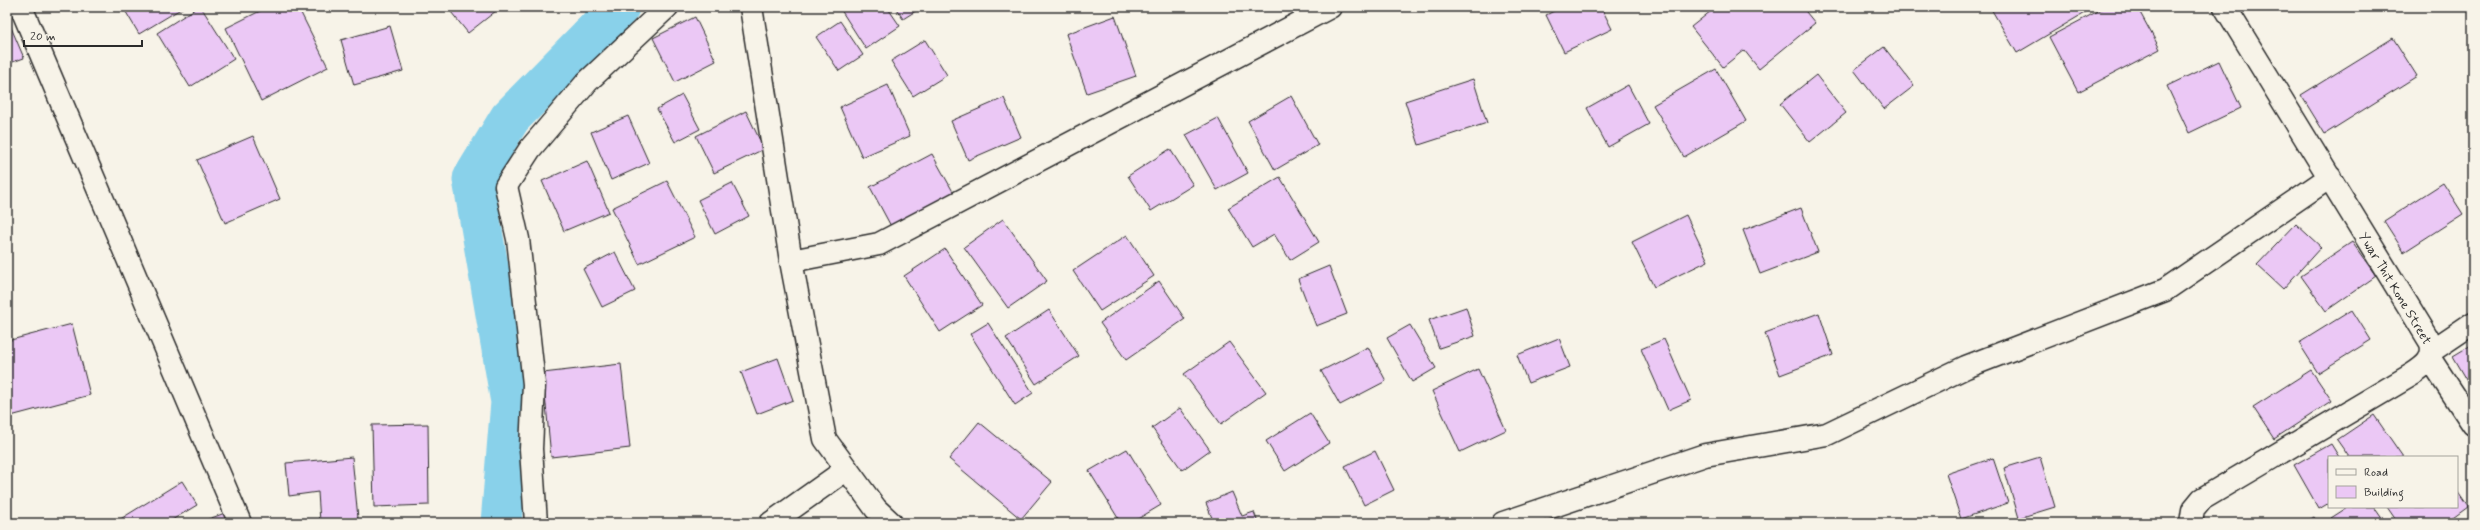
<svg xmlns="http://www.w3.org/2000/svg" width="2480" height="530" viewBox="0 0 2480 530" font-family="Mynerve,sans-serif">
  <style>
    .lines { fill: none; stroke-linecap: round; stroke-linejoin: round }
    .canal { stroke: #89d1ea; stroke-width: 41 }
    .building { fill: #ebc8f5; stroke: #2b2b2b }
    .pedestrian-casing { stroke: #2b2b2b; stroke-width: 25 }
    .minor-casing { stroke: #2b2b2b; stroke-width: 25 }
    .pedestrian { stroke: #f7f3e8; stroke-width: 22 }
    .minor { stroke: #f7f3e8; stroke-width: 22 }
    .labels { text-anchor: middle; stroke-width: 3; stroke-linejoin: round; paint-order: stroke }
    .street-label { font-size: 13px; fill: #2b2b2b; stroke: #f7f3e8 }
  </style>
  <rect width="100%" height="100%" fill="#f7f3e8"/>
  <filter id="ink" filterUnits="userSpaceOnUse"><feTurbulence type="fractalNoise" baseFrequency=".025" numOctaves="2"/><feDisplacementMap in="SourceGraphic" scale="8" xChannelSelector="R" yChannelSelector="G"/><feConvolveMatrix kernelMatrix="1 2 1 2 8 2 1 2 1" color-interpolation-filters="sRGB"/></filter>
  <g filter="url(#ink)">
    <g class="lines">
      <!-- canal -->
      <path class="canal" d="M501,523L511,402L473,179L510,118L619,7"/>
    </g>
    <!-- building -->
    <path class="building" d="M123,7H184L139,34Z
      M198,7H201L234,59L190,87L157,33Z
      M268,7H298L328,67L261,101L226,28Z
      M447,7H501L468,33Z
      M846,7H887L900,26L866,49L841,10Z
      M895,7H922L903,19Z
      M1562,7H1601L1612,29L1564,52L1546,15Z
      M1716,7H1802L1815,23L1759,69L1744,50L1723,67L1691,27Z
      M1990,7H2083L2086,12L2017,53Z
      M2106,7H2137L2160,49L2078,92L2049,37Z
      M1115,16L1136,76L1087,93L1066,34Z
      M695,17L716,61L675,82L653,38Z
      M7,18L24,58L7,64Z
      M840,21L863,55L839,71L816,37Z
      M390,26L403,71L354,85L341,40Z
      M2393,38L2417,76L2325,134L2301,95Z
      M925,40L947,75L913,96L891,61Z
      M1884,47L1914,86L1884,109L1854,70Z
      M2219,61L2241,108L2189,133L2167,86Z
      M1716,69L1746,121L1684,157L1653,105Z
      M1816,75L1846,113L1810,142L1780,104Z
      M1473,79L1487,123L1419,145L1405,101Z
      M888,85L910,136L862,157L840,107Z
      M1628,85L1649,124L1608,147L1587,108Z
      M682,95L700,129L675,142L657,109Z
      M1291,96L1318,145L1275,170L1248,121Z
      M1004,98L1021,137L968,160L951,121Z
      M746,111L764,149L714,173L696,136Z
      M628,116L649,163L611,180L591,132Z
      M1218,118L1248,173L1217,190L1186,135Z
      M253,136L280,199L225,223L197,160Z
      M1170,149L1193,185L1151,211L1128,176Z
      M932,154L956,197L893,230L870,187Z
      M587,161L609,212L564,231L542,181Z
      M1280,177L1319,242L1290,260L1274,234L1252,247L1228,208Z
      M667,181L695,237L639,264L612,208Z
      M732,183L749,216L715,234L698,200Z
      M2443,183L2463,214L2404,252L2384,221Z
      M1801,208L1818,252L1760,274L1743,230Z
      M1686,215L1708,261L1654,287L1632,242Z
      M1003,219L1047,281L1008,308L964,247Z
      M2296,224L2321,247L2283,289L2257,265Z
      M1127,235L1154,276L1100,311L1073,271Z
      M2352,242L2376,276L2326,311L2301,276Z
      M945,249L982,305L940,332L904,276Z
      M615,252L635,291L602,307L583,269Z
      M1329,266L1347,314L1316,326L1298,279Z
      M1159,281L1185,319L1126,360L1100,323Z
      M1466,307L1475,336L1439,348L1429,320Z
      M1049,310L1079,356L1036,384L1006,338Z
      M2352,310L2371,340L2318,373L2299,343Z
      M1819,313L1833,355L1780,375L1765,333Z
      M988,323L1033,393L1015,405L970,334Z
      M72,324L90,395L7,417V341Z
      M1410,325L1436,368L1412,382L1387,338Z
      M1559,338L1570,367L1528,383L1517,355Z
      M1664,339L1691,400L1668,410L1641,349Z
      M1229,342L1266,392L1221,424L1184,374Z
      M2473,344V383L2470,385L2453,356Z
      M1368,347L1386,381L1340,405L1321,371Z
      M778,358L793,400L757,414L741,372Z
      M621,364L630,448L551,457L543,373Z
      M1478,369L1506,430L1460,452L1432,391Z
      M2311,370L2332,401L2274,439L2253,407Z
      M1180,408L1210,450L1182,470L1152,428Z
      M1310,413L1329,443L1285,471L1266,441Z
      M2374,415L2403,457H2349L2337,440Z
      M979,422L1052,482L1021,519L949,459Z
      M428,424L429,505L374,507L372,425Z
      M2331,444L2339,457H2329V503L2319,509L2294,465Z
      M1127,449L1161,505L1131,523H1121L1089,471Z
      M1375,451L1394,490L1364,505L1345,466Z
      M352,457L358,518L320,522L318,492L289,496L286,463Z
      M2040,457L2055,507L2019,518L2004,468Z
      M1993,458L2008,503L1961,519L1946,474Z
      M182,481L197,505L167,523H114Z
      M2457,491L2468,507L2446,523H2398L2387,507H2457Z
      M1232,492L1242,516L1254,512L1258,523H1214L1206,503Z
      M2348,507H2374L2385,523H2334L2331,518Z
      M233,510L238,523H198Z
      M2314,517L2318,523H2304Z"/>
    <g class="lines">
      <defs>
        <path id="pedestrian" d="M791,261L879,244L1330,7"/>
        <path id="minor" d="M21,7L240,523
          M751,7L791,261L825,439L876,509L891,523
          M2433,350L2473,323
          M2430,359L2473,424
          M536,523L531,449L534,384L518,239L506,186L530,149L587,82L667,7
          M771,523L847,469
          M1503,523L1705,455L1827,434L1966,367L2165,290L2330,177
          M2191,523L2193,510L2202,499L2413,374C2425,366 2435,359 2431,343L2225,7"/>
      </defs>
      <!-- pedestrian casing -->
      <use href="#pedestrian" class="pedestrian-casing"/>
      <!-- minor casing -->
      <use href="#minor" class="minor-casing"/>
      <!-- pedestrian -->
      <use href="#pedestrian" class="pedestrian"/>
      <!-- minor -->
      <use href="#minor" class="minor"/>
    </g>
  </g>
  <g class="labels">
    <!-- street labels -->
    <g class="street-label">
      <text transform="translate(2396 288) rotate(59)" y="5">Ywar Thit Kone Street</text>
    </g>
  </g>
  <!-- margin -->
  <rect width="2480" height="530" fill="none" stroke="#f7f3e8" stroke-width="24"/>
  <rect x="12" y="12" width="2456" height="506" fill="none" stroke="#2b2b2b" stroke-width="1.5" filter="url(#ink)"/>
  <!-- legend -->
  <rect x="2328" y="456" width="130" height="52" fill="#f7f3e8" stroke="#a5a39c"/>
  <rect x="2336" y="469" width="20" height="6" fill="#f7f3e8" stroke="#a5a39c"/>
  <text x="2364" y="476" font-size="12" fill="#2b2b2b">Road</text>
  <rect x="2336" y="486" width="20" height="12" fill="#ebc8f5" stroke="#a5a39c"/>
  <text x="2364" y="496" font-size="12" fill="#2b2b2b">Building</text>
  <!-- scale -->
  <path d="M24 40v6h118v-6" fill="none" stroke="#2b2b2b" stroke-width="2"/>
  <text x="30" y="40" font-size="12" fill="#2b2b2b" stroke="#f7f3e8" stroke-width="3" paint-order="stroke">20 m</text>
</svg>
